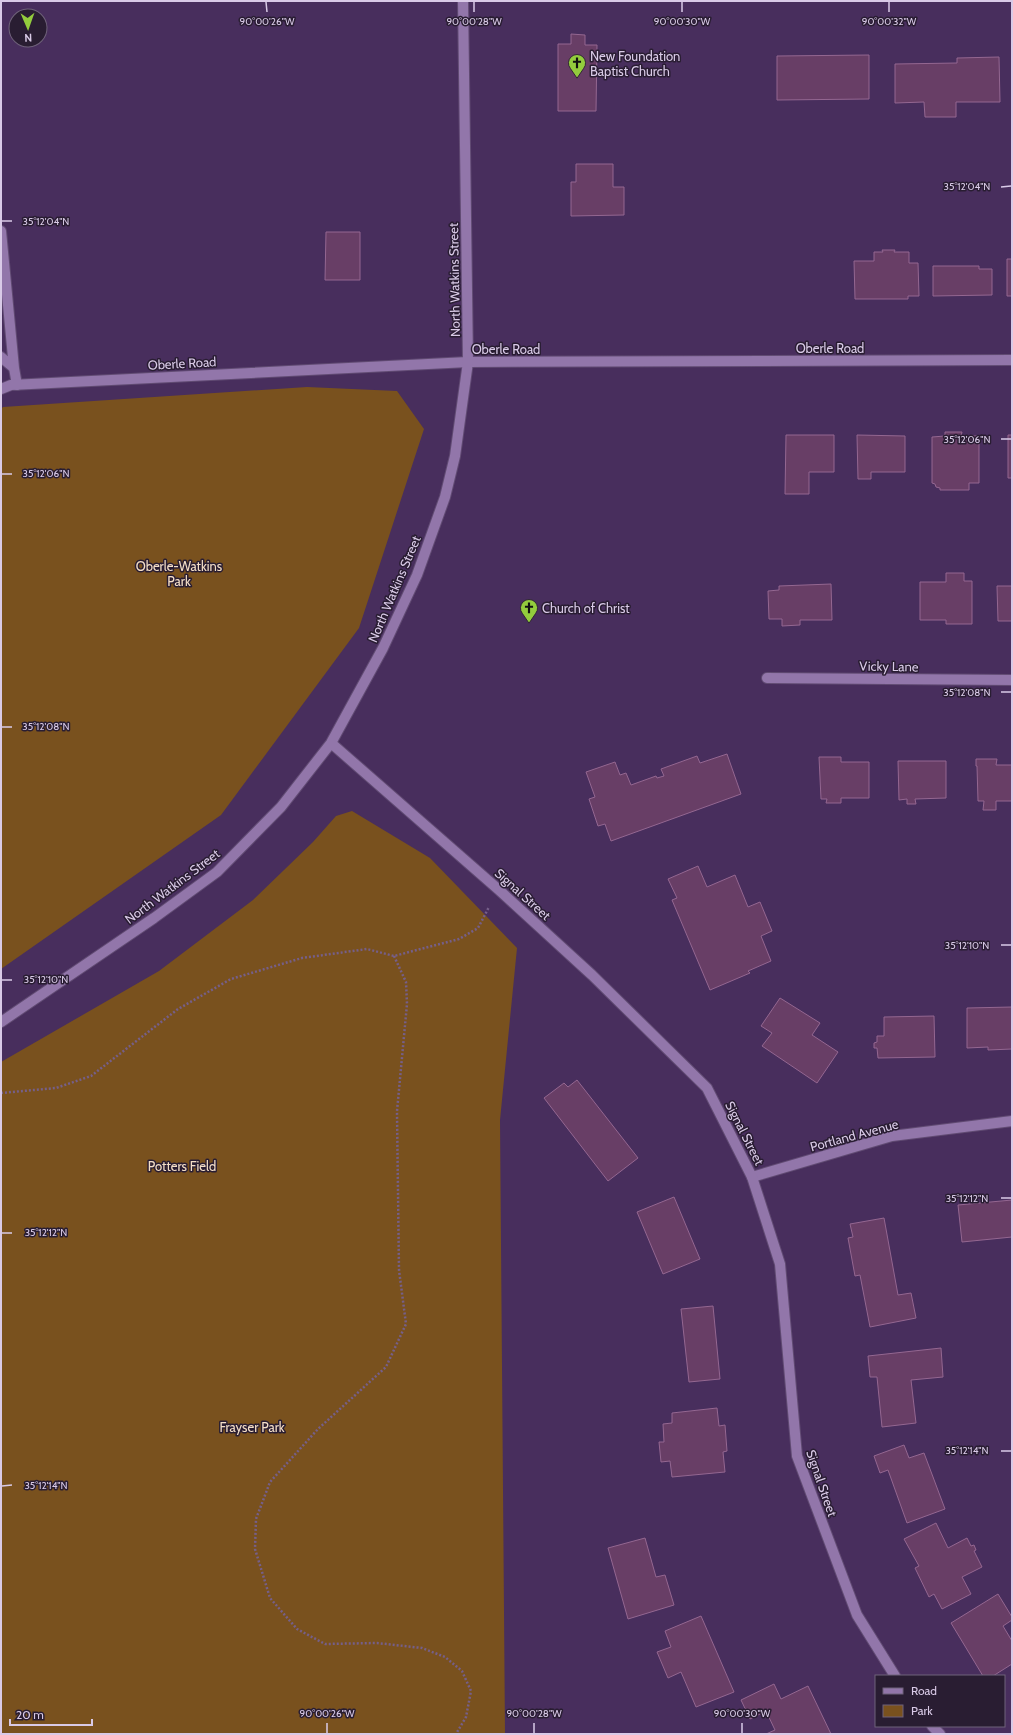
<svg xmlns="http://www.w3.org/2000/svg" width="1013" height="1735" viewBox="0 0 1013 1735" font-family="Cabin,sans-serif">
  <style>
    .green { fill: #79511e }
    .building { fill: #683e66; stroke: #946791 }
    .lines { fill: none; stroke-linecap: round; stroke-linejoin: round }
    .lane-casing { stroke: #614b73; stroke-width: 12 }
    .street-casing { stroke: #614b73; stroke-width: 12 }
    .secondary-casing { stroke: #614b73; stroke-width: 12 }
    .path { stroke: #765f89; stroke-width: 2.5; stroke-dasharray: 2 2; stroke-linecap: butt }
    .lane { stroke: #9276aa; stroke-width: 10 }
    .street { stroke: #9276aa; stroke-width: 10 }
    .secondary { stroke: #9276aa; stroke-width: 10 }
    .ticks { fill: none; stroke: #d9cae7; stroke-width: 1.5 }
    .labels { text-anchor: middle; stroke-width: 3; stroke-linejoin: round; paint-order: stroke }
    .poi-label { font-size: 13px; fill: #d9cae7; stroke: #291d32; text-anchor: start }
    .street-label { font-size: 13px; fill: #d9cae7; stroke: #291d32 }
    .park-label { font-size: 13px; fill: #f4dec7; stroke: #291d32 }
    .ticks-label { font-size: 10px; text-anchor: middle; fill: #d9cae7; stroke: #291d32; stroke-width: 3; stroke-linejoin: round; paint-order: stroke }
  </style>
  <rect width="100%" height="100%" fill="#482e5d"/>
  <!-- green -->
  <path class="green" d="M307,387L397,391L424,429L359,628L221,815L1,969V409L3,407Z
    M352,811L430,858L517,948L500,1120L505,1734H1V1062L159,971L253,900L313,842L336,816Z"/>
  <!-- building -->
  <path class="building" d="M571,34L585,35V45H597L596,111H558V44H571Z
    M869,55V99L777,100V56Z
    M999,57L1000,102H956V117H925L924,102L895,103V64L957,63V58Z
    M576,164H613V187H624V215L571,216V182H576Z
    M326,232H360V280H325Z
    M882,250H895L894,252H909V263H918L919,296H908V299H855L854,261H874V252H883Z
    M1007,259H1012V296H1007Z
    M933,266H979V269H992V295L933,296Z
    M945,432H962L961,436H979V483H969V490H940V488L936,487L935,484L932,483V437L945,436Z
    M786,435H834V472H809V494H785Z
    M857,435L905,436V472H871V479H858Z
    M1008,435H1012V478H1008Z
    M946,573H964V581H972V624H946V620H920V582H946Z
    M831,584L832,620H800V625L782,626V619H769L768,591L779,590V586Z
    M997,586H1012V621H998Z
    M727,754L741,794L611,841L605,824L598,826L589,799L595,797L586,772L615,762L620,775L626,773L631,785L656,776L657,778L664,776L661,769L697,756L700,763Z
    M819,757H841V762H869V798H841V803H826L827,799H821Z
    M976,759H997L996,765H1012V801H996V810H983L984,801H978L977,766H976Z
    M898,761H946V798L915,799L916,804H907V799L899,800Z
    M698,866L707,887L735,875L748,907L760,902L772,931L761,936L771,961L748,971L750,973L710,990L672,900L677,898L668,879Z
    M780,998L820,1023L812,1035L838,1052L817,1083L762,1046L772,1033L761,1026Z
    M1012,1007V1049L988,1050V1047L967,1048V1008Z
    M934,1016L935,1057L878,1058L877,1048H874V1043L877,1042V1036H884V1017Z
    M577,1080L638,1158L608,1181L544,1098L564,1083L568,1087Z
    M674,1197L700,1259L663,1274L637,1212Z
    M1012,1200V1237L962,1242L958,1205Z
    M884,1218L898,1295L911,1293L916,1318L870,1327L860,1275L855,1276L848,1238L853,1237L850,1224Z
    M713,1306L720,1379L689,1382L681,1309Z
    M941,1348L943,1377L911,1380L916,1423L882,1427L877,1377H870L868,1356Z
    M717,1408L719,1426L725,1425L727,1451L723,1452L725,1472L672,1477L670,1461L661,1462L659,1442H664L663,1424L672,1423V1413Z
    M904,1445L909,1458L924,1453L945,1509L907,1523L888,1470L880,1473L874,1456Z
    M936,1523L948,1548L967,1538L971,1546L974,1545L976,1550L974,1551L982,1567L962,1577L971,1594L942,1609L934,1594L929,1597L915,1568L919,1566L904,1539Z
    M645,1538L656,1577L665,1575L674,1605L628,1619L608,1548Z
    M998,1594L1012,1617V1620L1003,1626L1012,1641V1664L993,1676H983L951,1623Z
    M701,1616L734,1692L696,1707L681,1672L668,1678L657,1652L671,1647L665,1631Z
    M774,1684L781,1699L808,1686L831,1734H766L775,1730L766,1711L750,1719L741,1700Z"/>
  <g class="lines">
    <defs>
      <path id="lane" d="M1,231L14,368L17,385
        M1,357L14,368"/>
      <path id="street" d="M1,389L11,385L468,362L1012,360
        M767,678L1012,680
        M752,1177L892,1136L1012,1121"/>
      <path id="secondary" d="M331,743L499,890L592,975L707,1088L752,1177L780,1264L797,1456L857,1615L895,1676
        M1,1022L154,918L217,872L281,807L331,743L383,648L403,605L417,575L445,497L455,456L468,362L463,1
        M932,1726L940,1734"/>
    </defs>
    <!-- lane casing -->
    <use href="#lane" class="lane-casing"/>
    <!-- street casing -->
    <use href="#street" class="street-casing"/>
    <!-- secondary casing -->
    <use href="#secondary" class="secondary-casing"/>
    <!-- path -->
    <path class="path" d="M394,956L406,982L407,1004L397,1111L399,1270L406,1324L386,1367L318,1429L270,1482L256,1519L255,1549L270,1598L297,1629L325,1644L377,1643L422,1648L445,1657L462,1671L471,1691L466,1717L456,1734
      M1,1093L56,1088L91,1076L178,1009L231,979L302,958L367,949L394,956L459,939L478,928L489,907"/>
    <!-- lane -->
    <use href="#lane" class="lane"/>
    <!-- street -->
    <use href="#street" class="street"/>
    <!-- secondary -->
    <use href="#secondary" class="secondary"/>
  </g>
  <!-- ticks -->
  <path class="ticks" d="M266,2L267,12M474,2V12M682,2V12M889,2V12M1001,187L1011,186M2,221H12M1001,439H1011M2,474H12M1001,692H1011M2,727H12M1001,945H1011M2,980H12M1001,1198H1011M2,1233H12M1001,1451H1011M2,1486L12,1485M327,1723V1733M534,1723V1733M742,1723V1733"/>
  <!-- icons -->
  <defs>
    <symbol id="church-pin" viewBox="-11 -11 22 30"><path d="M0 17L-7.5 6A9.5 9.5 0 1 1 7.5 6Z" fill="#93cc3d" stroke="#291d32"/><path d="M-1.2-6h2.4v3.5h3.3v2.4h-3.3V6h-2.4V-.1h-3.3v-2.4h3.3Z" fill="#111"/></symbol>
  </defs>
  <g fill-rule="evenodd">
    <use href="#church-pin" x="567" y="53" width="20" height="27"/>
    <use href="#church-pin" x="519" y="598" width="20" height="27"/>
  </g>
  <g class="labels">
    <!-- poi labels -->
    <g class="poi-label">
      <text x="590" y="61">New Foundation<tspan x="590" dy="15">Baptist Church</tspan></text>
      <text x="542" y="613">Church of Christ</text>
    </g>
    <!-- street labels -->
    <g class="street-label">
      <text transform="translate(454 280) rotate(-91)" y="5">North Watkins Street</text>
      <text x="830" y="353">Oberle Road</text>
      <text x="506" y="354">Oberle Road</text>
      <text transform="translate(182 363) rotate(-3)" y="5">Oberle Road</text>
      <text transform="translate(394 589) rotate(-67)" y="5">North Watkins Street</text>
      <text transform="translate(889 666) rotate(1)" y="5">Vicky Lane</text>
      <text transform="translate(172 886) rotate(-37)" y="5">North Watkins Street</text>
      <text transform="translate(523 894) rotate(42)" y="5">Signal Street</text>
      <text transform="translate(745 1133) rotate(63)" y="5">Signal Street</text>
      <text transform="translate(854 1135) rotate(-15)" y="5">Portland Avenue</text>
      <text transform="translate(822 1483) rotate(71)" y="5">Signal Street</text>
    </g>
    <!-- park labels -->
    <g class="park-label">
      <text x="179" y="571">Oberle-Watkins<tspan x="179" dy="15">Park</tspan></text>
      <text x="182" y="1171">Potters Field</text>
      <text x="252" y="1432">Frayser Park</text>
    </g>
  </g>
  <g class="ticks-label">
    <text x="267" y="25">90°00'26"W</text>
    <text x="474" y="25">90°00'28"W</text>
    <text x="682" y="25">90°00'30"W</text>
    <text x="889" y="25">90°00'32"W</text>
    <text x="967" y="190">35°12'04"N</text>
    <text x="46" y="225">35°12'04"N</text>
    <text x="967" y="443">35°12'06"N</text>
    <text x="46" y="477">35°12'06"N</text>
    <text x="967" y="696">35°12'08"N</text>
    <text x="46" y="730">35°12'08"N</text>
    <text x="967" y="949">35°12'10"N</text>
    <text x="46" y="983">35°12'10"N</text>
    <text x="967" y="1202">35°12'12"N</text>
    <text x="46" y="1236">35°12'12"N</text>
    <text x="967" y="1454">35°12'14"N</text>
    <text x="46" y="1489">35°12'14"N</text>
    <text x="327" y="1717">90°00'26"W</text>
    <text x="534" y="1717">90°00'28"W</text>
    <text x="742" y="1717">90°00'30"W</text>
  </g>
  <!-- border -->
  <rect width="1013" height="1735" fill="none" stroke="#d9cae7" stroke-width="4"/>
  <!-- legend -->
  <rect x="875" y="1675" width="130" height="52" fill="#291d32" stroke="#6f627a"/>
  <rect x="883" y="1688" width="20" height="6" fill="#9276aa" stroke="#6f627a"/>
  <text x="911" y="1695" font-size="12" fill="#d9cae7">Road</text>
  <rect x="883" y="1705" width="20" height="12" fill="#79511e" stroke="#6f627a"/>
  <text x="911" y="1715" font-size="12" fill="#d9cae7">Park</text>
  <!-- north arrow -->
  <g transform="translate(28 28) rotate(178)"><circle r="19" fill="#291d32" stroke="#6f627a"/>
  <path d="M0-3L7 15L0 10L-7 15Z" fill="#93cc3d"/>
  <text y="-6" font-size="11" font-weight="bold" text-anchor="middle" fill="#d9cae7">N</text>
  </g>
  <!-- scale -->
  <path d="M10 1719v6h82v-6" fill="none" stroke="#d9cae7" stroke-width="2"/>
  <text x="16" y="1719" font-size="12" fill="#d9cae7" stroke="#291d32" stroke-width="3" paint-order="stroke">20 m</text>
</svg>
